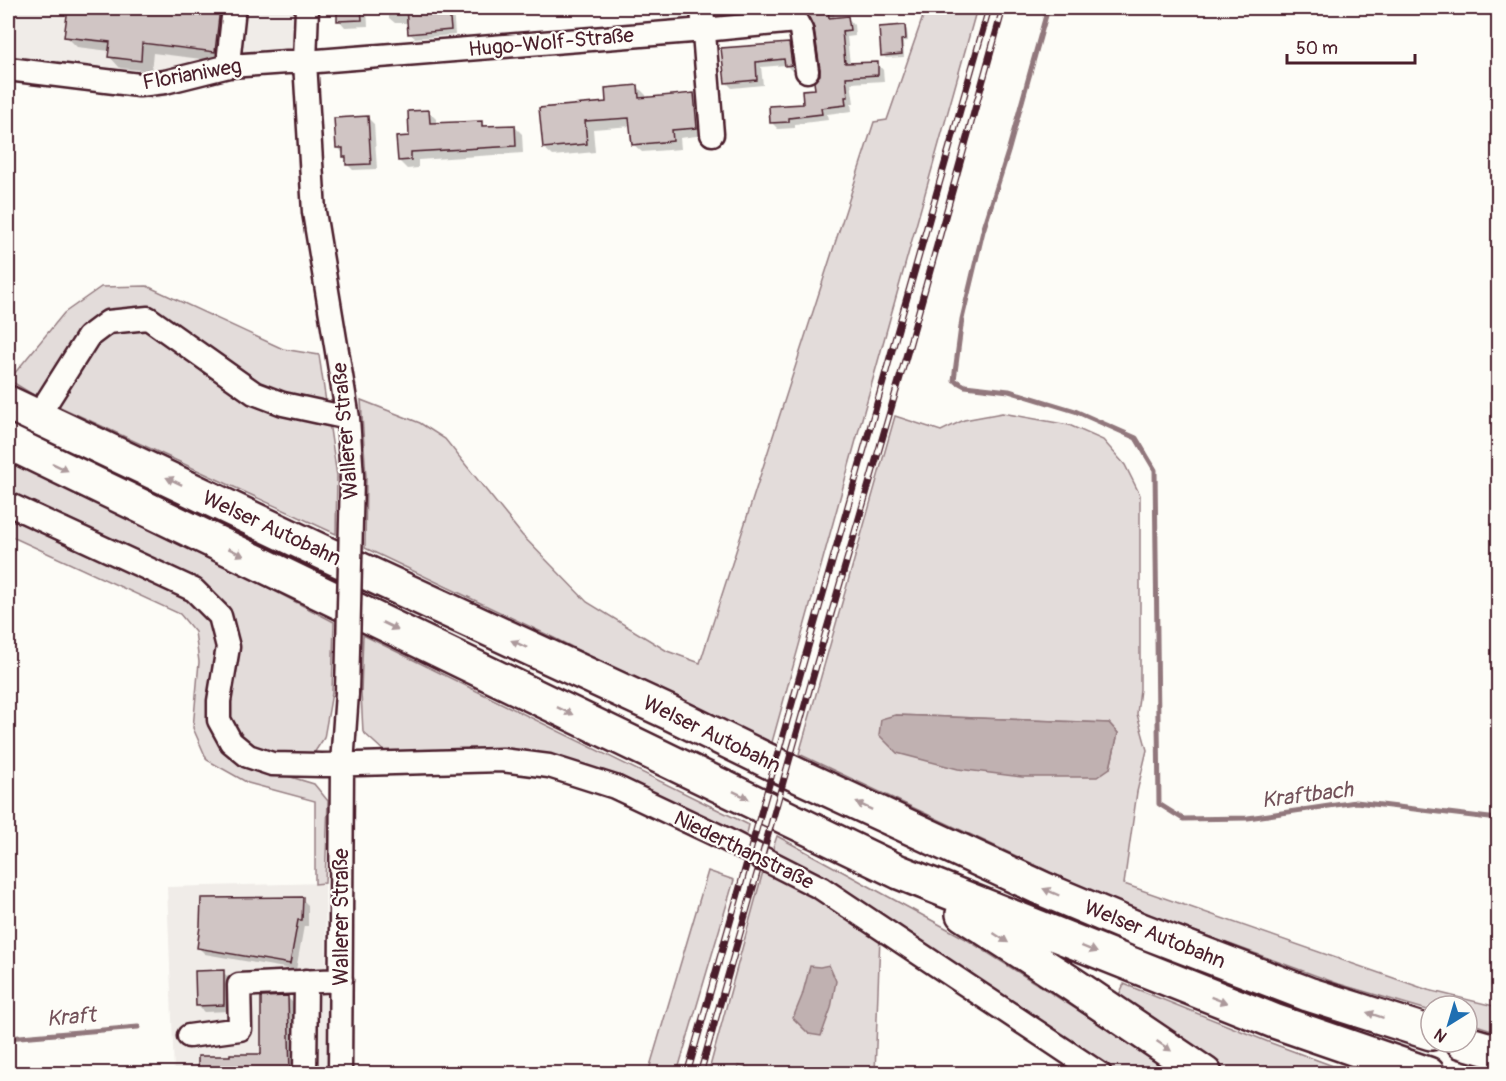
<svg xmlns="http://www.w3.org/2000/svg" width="1506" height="1081" viewBox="0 0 1506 1081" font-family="Pangolin,sans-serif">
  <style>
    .built { fill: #f0ece8 }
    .green { fill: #e3dcda; stroke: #967e82; stroke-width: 1.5; fill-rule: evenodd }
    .water { fill: #c0b1b1; stroke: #91777b; stroke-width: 1.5 }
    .shadow { fill: #0003 }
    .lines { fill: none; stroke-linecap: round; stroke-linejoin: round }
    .stream { stroke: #91777b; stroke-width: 5 }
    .building { fill: #d0c5c4; stroke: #4a1f2b; stroke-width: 1.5 }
    .minor-casing { stroke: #4a1f2b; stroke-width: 27 }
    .highway-casing { stroke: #4a1f2b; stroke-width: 38 }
    .minor { stroke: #fdfcf7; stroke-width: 22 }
    .highway { stroke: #fdfcf7; stroke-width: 33 }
    .rail-casing { stroke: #4a1f2b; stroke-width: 7 }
    .rail { stroke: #fdfcf7; stroke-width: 4.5; stroke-dasharray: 14; stroke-linecap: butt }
    .minor-bridge-casing { stroke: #4a1f2b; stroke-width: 27; stroke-linecap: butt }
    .minor-bridge { stroke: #fdfcf7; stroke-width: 22 }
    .oneway { fill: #ac999b }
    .labels { text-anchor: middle; stroke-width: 4.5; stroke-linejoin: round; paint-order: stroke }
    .street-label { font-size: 21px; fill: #4a1f2b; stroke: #fdfcf7 }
    .water-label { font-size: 22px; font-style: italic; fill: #73525a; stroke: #fdfcf7 }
  </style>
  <rect width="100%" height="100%" fill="#fdfcf7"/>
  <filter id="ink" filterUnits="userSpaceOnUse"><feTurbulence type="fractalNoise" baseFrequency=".0167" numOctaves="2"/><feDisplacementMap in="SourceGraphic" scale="12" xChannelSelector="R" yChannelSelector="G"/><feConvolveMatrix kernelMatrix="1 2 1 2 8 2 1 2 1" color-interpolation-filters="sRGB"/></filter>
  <g filter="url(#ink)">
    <!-- built -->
    <path class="built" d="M8,8H294L292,75L278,74L219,81L152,100L8,83Z
      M325,883L328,1073H174L167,887Z"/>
    <!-- green -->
    <path class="green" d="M926,8H977L868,397L771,746L554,638L365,548L366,477L361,400L420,423L445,439L522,535L587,602L667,651L700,663L874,122L887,120Z
      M147,286L283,349L319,355L337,476L336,534L32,394L9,380L64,313L101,287Z
      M1002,413L1069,425L1103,440L1125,465L1140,495V689L1137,714L1147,750L1137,792L1124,884L1428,990L1498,1007V1032L1467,1022V1006H1431V1011L1339,984L1114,902L799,754L895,416L941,431L964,420ZM895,715L1109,723L1118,733L1110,768Z
      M8,459L112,506L334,622L332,693L324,738L314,753L278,761L245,747L224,714L219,602L156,560L8,498Z
      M8,512L201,605L221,638L211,706L244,763L314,784L328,801L325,883L315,884V801L248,783L207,760L193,728L199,662L195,632L180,614L8,535Z
      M363,635L749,825L746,838L605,775L386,753L363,732L361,693Z
      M777,836L966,939L1134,1046L1173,1073H1111L857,898L771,854Z
      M765,864L880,936L875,1073H775L739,1066L737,1073L708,1074Z
      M708,871L734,880L677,1073H648Z
      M1124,984L1271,1043L1352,1073H1228L1118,997Z"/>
    <!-- water -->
    <path class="water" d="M895,715L1109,723L1118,733L1110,768L1097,777H1022L958,769L897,753L879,735L881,719Z
      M829,965L836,981L831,1008L821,1036L809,1034L793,1018L802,996L810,966L820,967Z"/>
    <!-- shadow -->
    <path class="shadow" d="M8,8H17L12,46H8Z
      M69,8H231L225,62L153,53L151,71L120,68L110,57V51L77,47L66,36Z
      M338,8H367L368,26L345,27L339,20Z
      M389,8H453L455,35L415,38L409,33V23H395L389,18Z
      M723,8H769L770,15L733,19Z
      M802,8H833L835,19L848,18L854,25L855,36L847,37L850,64L877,63L883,70L884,81L851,83L854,103H851L852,111L827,114L828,120L795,124V128L778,129L772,123L804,106L816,90L821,77L822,69L816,28L808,12H806Z
      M905,27L907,30L908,41L903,42L904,57L886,58L883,55Z
      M789,44L795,50L798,70L792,71L786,65L761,67L763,85L732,88L726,82L723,50Z
      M637,86L646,95V99L693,94L702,103L705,135L680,138L681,149L642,152L633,144L632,126L593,129L595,152L553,156L544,148L608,103Z
      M428,111L436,119V124L481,122L486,128L514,126L522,134L523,153L418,160V168L407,169L399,161L411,137Z
      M368,118L374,124L377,169L353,170L347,164V159L338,147Z
      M302,899L308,905V926H304L296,970L205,954L198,947Z
      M223,972L229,978L230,1011L204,1012L197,1005Z
      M288,998L296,1006L297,1074H200L263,1056Z"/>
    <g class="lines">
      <!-- stream -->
      <path class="stream" d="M1048,8L1008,152L983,231L962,319L954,380L965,386L1009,391L1075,411L1136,438L1155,470L1159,804L1183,819L1248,818L1356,802L1498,819
        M8,1038L138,1027"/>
    </g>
    <!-- building -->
    <path class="building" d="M68,8H220L215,52L142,43L141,61L108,57L110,42L64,37Z
      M337,8H361L362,20L337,21Z
      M406,8H449L451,30L408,34Z
      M806,8H828L829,18L848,16L850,30L842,31L845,63L878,62V75L846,77L848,97H845L846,105L821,108L822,114L789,118V122L770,123L769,106L803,104L802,90L815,89L814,82L820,75V69L814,28L807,13Z
      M905,25L906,39L901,40L902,54L881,56L879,27Z
      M789,43L792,65L785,66L784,59L756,62L757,80L725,83L721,48Z
      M638,85L639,98L694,93L697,128L672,130L673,141L632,145L629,118L585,121L587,144L543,148L539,108L606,102L605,88Z
      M429,110L430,123L482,121V126L515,125L516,146L411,152V160L398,161L396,137L409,136L408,111Z
      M368,116L371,164L346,165V157H343V148H336L334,118Z
      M303,897L302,920H298L290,964L197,948L200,926L201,898Z
      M224,970V1005L196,1006L195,971Z
      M288,996L290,1074H198V1056H230V1054H261V997Z"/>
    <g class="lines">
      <defs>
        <path id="minor" d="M307,8L305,62L314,212L348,418L352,477
          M702,8L712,134
          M229,66V54L234,8
          M8,69L139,85L165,82L229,66L287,62H305L704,30L796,21L801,30L807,71
          M38,416L88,337L108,322L148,318L254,393L283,404L348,418
          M8,504L194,590L220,616L228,647L219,701V720L231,742L248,756L272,764L322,765L502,760L549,766L615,787L721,837L821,888L1100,1074
          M189,1036L240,1029L239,985L341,980
          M305,1074L306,981
          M340,1074L342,764L347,693"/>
        <path id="highway" d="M8,403L335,558L668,712L797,775L1043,889L1143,931L1308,994L1431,1033
          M8,442L899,872L1274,1021L1428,1074
          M963,914L1069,982L1205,1074
          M1463,1042L1498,1052"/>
      </defs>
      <!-- minor casing -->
      <use href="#minor" class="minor-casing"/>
      <!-- highway casing -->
      <use href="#highway" class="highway-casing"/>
      <!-- minor -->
      <use href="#minor" class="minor"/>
      <!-- highway -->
      <use href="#highway" class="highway"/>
      <defs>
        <path id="rail" d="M687,1074L989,8
          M700,1074L816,666L908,350L1003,8"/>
      </defs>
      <!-- rail casing -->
      <use href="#rail" class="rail-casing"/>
      <!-- rail -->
      <use href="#rail" class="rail"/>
      <defs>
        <path id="minor-bridge" d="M347,693L352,477"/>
      </defs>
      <!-- minor-bridge casing -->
      <use href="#minor-bridge" class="minor-bridge-casing"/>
      <!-- minor-bridge -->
      <use href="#minor-bridge" class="minor-bridge"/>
    </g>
    <!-- one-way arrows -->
    <defs><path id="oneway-solid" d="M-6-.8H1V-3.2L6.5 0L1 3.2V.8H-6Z" transform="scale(1.5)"/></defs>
    <g class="oneway">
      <use href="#oneway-solid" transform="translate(60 467) rotate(26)"/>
      <use href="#oneway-solid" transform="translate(174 481) rotate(-155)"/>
      <use href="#oneway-solid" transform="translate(236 552) rotate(26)"/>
      <use href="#oneway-solid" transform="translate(390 626) rotate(26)"/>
      <use href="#oneway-solid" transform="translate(519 644) rotate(-155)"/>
      <use href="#oneway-solid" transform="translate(565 711) rotate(26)"/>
      <use href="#oneway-solid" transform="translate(741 795) rotate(26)"/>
      <use href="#oneway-solid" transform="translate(864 806) rotate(-155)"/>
      <use href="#oneway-solid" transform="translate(1051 892) rotate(-157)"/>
      <use href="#oneway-solid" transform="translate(1001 938) rotate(33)"/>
      <use href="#oneway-solid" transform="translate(1089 949) rotate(22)"/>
      <use href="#oneway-solid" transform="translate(1219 1000) rotate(21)"/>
      <use href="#oneway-solid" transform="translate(1375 1015) rotate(-162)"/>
      <use href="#oneway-solid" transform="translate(1164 1046) rotate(34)"/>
    </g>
  </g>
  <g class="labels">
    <!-- street labels -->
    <g class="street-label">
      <text transform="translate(551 42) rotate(-5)" y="7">Hugo-Wolf-Straße</text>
      <text transform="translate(192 74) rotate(-10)" y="7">Florianiweg</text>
      <text transform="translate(345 431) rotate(-95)" y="7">Wallerer Straße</text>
      <text transform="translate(272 528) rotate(25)" y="7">Welser Autobahn</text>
      <text transform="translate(712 734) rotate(26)" y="7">Welser Autobahn</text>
      <text transform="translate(744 850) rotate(26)" y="7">Niederthanstraße</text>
      <text transform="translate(341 917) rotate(-90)" y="7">Wallerer Straße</text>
      <text transform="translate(1155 934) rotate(22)" y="7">Welser Autobahn</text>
    </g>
    <!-- water labels -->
    <g class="water-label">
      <text transform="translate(1307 794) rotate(-7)" y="8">Kraftbach</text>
      <text transform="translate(71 1016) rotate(-5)" y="8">Kraft</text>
    </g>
  </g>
  <!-- margin -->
  <rect width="1506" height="1081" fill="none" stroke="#fdfcf7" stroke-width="30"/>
  <rect x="15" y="15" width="1476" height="1051" fill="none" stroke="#4a1f2b" stroke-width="2" filter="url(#ink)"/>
  <!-- north arrow -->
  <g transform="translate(1449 1024) rotate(217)"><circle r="28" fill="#fdfcf7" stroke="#b5a4a5" stroke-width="1.5"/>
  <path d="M0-4.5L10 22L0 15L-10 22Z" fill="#1f6fb2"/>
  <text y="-9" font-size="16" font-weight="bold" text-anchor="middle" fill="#4a1f2b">N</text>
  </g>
  <!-- scale -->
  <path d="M1287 54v9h128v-9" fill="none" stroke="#4a1f2b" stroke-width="3"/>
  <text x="1296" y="54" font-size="18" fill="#4a1f2b" stroke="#fdfcf7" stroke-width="4.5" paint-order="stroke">50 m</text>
</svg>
